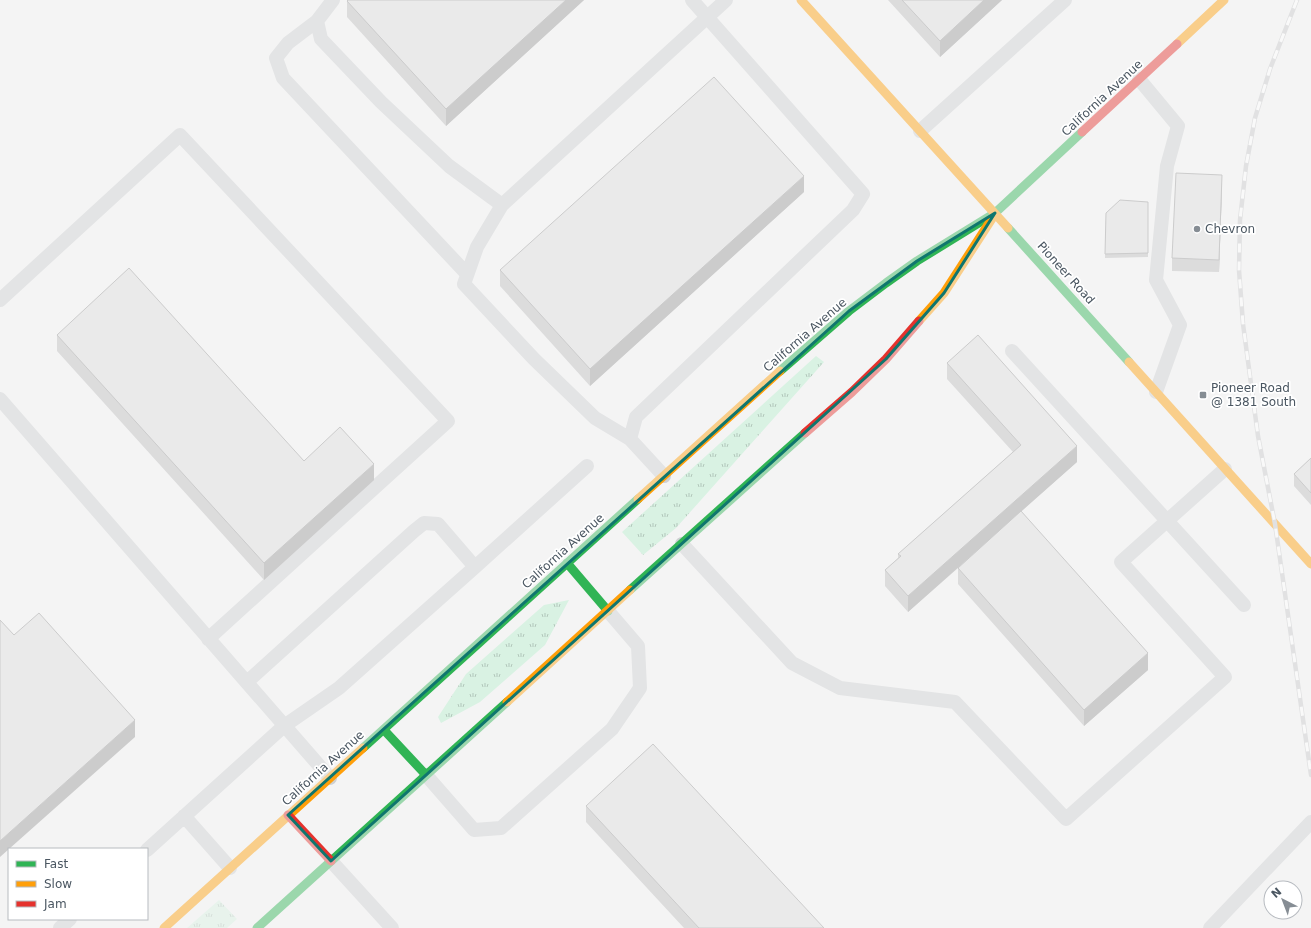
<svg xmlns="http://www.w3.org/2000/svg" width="1311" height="928" viewBox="0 0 1311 928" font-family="'DejaVu Sans',sans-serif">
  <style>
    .grass { fill: url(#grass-tufts) }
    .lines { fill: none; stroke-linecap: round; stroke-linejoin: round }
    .lane { stroke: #ced0d2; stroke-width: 14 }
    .fast { stroke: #30b455; stroke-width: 9 }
    .slow { stroke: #ff9f0a; stroke-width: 9 }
    .jam { stroke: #e5322d; stroke-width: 9 }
    .rail-casing { stroke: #c9cacc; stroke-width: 4.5 }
    .rail { stroke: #fff; stroke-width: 3; stroke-dasharray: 9; stroke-linecap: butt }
    .wall { fill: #bebebf }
    .shaded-wall { fill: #9b9b9b }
    .building { fill: #ddddde; stroke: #9b9b9b }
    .marked { fill: none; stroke: #0f766e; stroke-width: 3; stroke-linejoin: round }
    .poi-dot { fill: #868d94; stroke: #fff; stroke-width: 1.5 }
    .labels { text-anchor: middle; stroke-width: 3.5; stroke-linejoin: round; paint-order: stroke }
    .street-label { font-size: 12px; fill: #4a5661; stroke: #fff }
    .poi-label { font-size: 12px; fill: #4a5661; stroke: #fff; text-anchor: start }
  </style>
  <defs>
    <pattern id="grass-tufts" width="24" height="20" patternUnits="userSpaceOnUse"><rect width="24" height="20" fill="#d9f2e3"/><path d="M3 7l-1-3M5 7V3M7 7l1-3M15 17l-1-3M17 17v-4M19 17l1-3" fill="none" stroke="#b2c7bb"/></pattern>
  </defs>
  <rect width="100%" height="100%" fill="#f4f4f4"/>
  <!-- grass -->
  <path class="grass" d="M816,356L824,362L676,528L643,555L622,532Z
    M569,600L545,645L480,702L441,723L438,717L466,674L544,605Z
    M219,900L237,919L227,928H187Z"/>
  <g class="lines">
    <!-- lane -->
    <path class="lane" d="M333,0L317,21L288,43L276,58L283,78L467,274
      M317,21L321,39L381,102L449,166L502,205
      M1139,79L1178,126L1167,166L1156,280L1180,325L1156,392
      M920,131L1065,0
      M0,300L180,135L448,421L208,639
      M1012,351L1244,605
      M0,399L330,778
      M630,439L595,418L534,359L464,284L477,247L502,205L726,0
      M664,476L630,439L636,417L853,210L863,194L692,0
      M682,544L792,663L840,688L955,702L1066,819L1225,677L1121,562L1225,469
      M247,682L414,531L424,523L438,524L475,567
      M426,775L474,830L501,828L612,729L640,688L638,646L608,611
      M184,816L230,868
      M147,850L284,726L339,688L475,567L587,466
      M331,861L392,928
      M60,928L70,919
      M1210,928L1311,822"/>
    <!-- fast -->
    <path class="fast" d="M1008,228L1129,362
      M780,371L849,311L886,283L917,261L995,213L1082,132
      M567,563L608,611
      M630,590L805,433
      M384,730L426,775
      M363,748L638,499
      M257,928L507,702"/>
    <!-- slow -->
    <path class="slow" d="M801,0L1008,228
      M1177,44L1224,0
      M919,321L944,293L993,217
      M1129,362L1311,564
      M638,499L780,371
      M507,702L630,590
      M164,928L363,748"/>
    <!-- jam -->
    <path class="jam" d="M1082,132L1177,44
      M805,433L852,392L886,359L919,321
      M288,815L331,861"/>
    <defs>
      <path id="rail" d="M1297,0L1270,69L1255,118L1246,166L1240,220L1239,270L1243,324L1258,436L1275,524L1311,775"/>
    </defs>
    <!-- rail casing -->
    <use href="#rail" class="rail-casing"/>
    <!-- rail -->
    <use href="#rail" class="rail"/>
  </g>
  <!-- wall -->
  <path class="wall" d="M348,0H584L446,126L347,17V1Z
    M888,0H1002L940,57Z
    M1222,188L1219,272L1172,271V258Z
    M804,192L590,386L500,286V270Z
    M1148,202V257L1105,258L1106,213Z
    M57,335L304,461L374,480L264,580L57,351Z
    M947,363L1077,462L1021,511L1148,670L1084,726L958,584V568L908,612L885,586V570L898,558V554L1013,452L947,379Z
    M1311,458V505L1294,486V474Z
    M586,806L824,928H684L586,822Z"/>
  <!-- shaded-wall -->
  <path class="shaded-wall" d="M566,0H584L446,126V109Z
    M984,0H1002L940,57V41Z
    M1222,175V188L1219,272V260Z
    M804,176V192L590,386V369Z
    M1077,446V462L908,612V596Z
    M374,464V480L264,580V563Z
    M1148,653V670L1084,726V710Z
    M135,720V737L0,857V841Z"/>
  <!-- building -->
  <path class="building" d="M348,0H566L446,109L347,1Z
    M902,0H984L940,41Z
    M714,77L804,176L590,369L500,270Z
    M1176,173L1222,175L1219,260L1172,258Z
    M1120,200L1148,202V253L1105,254L1106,213Z
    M129,268L304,461L340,427L374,464L264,563L57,335Z
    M978,335L1077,446L908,596L885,570L901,556L898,554L1021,445L947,363Z
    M1311,458V493L1294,474Z
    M1021,511L1148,653L1084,710L958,568Z
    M39,613L135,720L0,841V620L14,635Z
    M653,744L824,928H699L586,806Z"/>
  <!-- marked area -->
  <path d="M0 0H1311V928H0ZM995,213L944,293L886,359L331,861L288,815L849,311L917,261Z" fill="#f4f4f4" fill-opacity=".55" fill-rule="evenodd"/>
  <path class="marked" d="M995,213L944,293L886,359L331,861L288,815L849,311L917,261Z"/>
  <!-- markers -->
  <g class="poi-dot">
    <circle cx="1197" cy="229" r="4"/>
    <rect x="1199" y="391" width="8" height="8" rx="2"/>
  </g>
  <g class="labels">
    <!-- street labels -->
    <g class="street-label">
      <text transform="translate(1102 98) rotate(-43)" y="4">California Avenue</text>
      <text transform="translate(1066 273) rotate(48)" y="4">Pioneer Road</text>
      <text transform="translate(805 335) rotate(-41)" y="4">California Avenue</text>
      <text transform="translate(563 551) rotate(-42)" y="4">California Avenue</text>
      <text transform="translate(323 768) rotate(-42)" y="4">California Avenue</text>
    </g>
    <!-- poi labels -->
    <g class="poi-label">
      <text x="1205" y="233">Chevron</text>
      <text x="1211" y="392">Pioneer Road<tspan x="1211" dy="14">@ 1381 South</tspan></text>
    </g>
  </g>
  <!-- legend -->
  <rect x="8" y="848" width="140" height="72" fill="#ffffff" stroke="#b7bbc0"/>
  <rect x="16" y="861" width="20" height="6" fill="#30b455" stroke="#b7bbc0"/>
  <text x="44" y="868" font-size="12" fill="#4a5661">Fast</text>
  <rect x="16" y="881" width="20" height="6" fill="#ff9f0a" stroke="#b7bbc0"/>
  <text x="44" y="888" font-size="12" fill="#4a5661">Slow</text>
  <rect x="16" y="901" width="20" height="6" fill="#e5322d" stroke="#b7bbc0"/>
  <text x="44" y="908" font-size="12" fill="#4a5661">Jam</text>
  <!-- north arrow -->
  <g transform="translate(1283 900) rotate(318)"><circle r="19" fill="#ffffff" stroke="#b7bbc0"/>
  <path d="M0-3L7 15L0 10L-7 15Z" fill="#868d94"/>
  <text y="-6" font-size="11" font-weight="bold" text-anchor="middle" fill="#4a5661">N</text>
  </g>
</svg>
